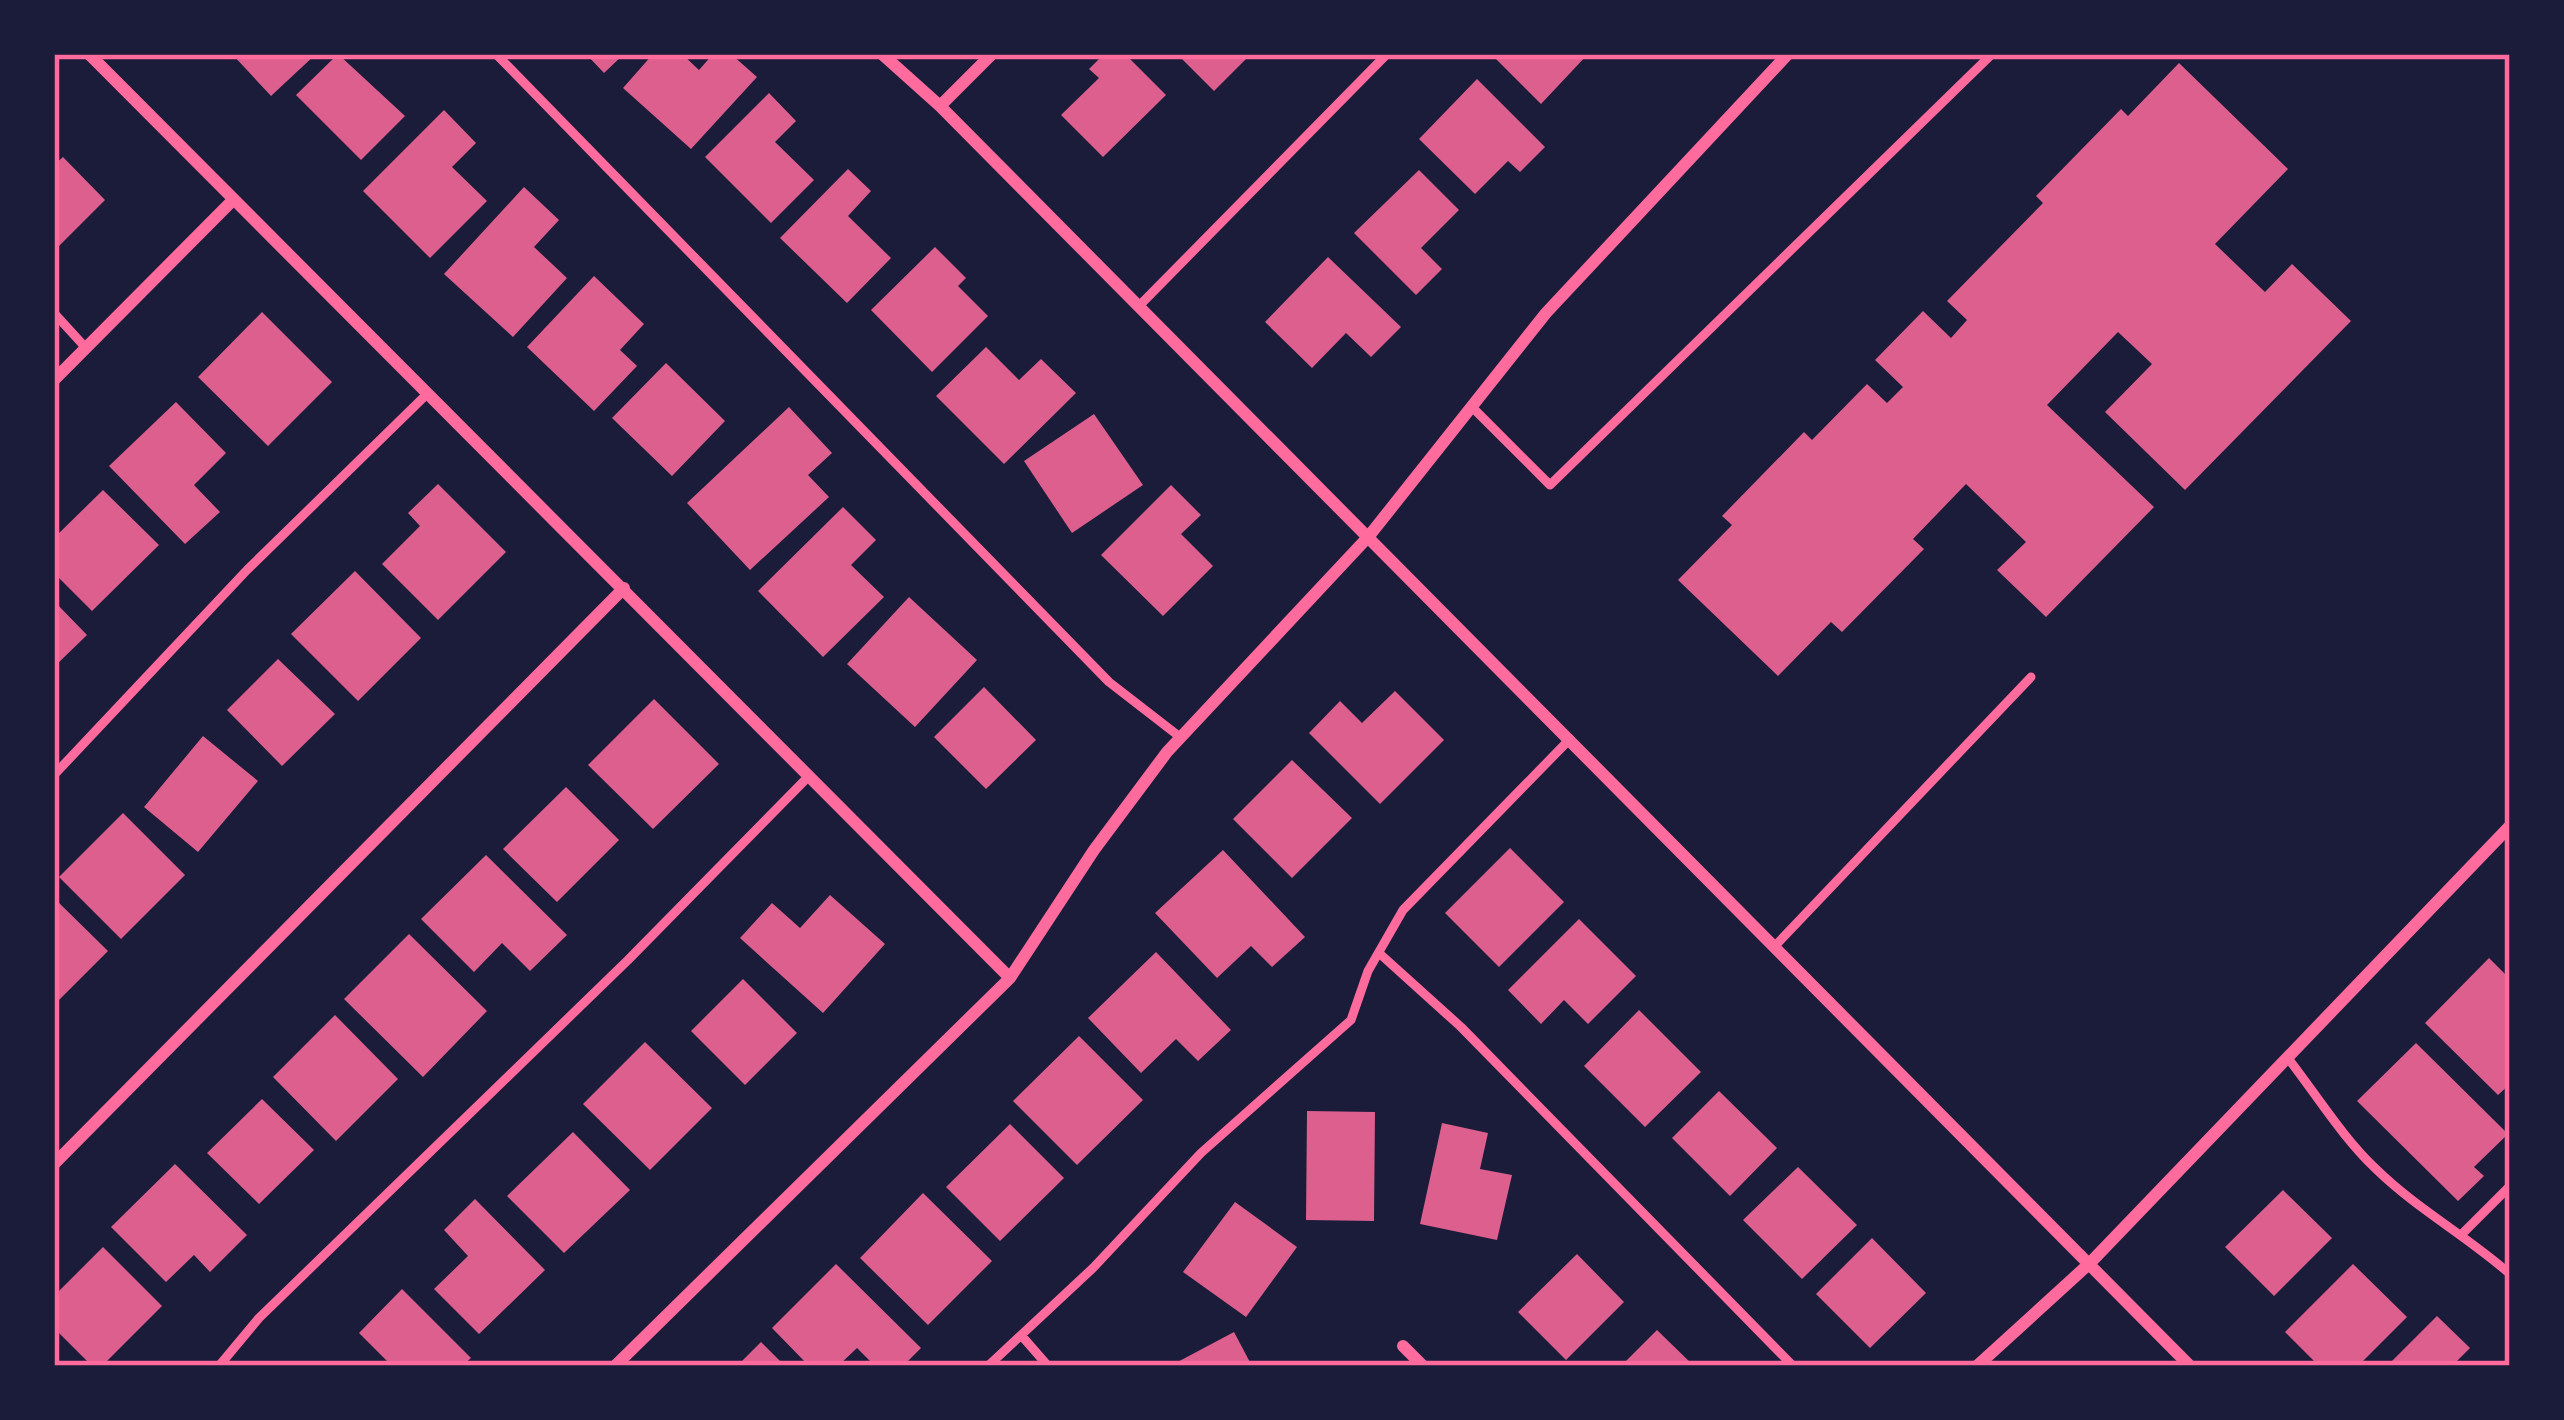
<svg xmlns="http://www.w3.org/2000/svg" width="2564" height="1420" viewBox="0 0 2564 1420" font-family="Jost,sans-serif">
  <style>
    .building { fill: #dd5f8e }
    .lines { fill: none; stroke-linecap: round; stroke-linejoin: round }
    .service { stroke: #ff6b9d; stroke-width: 9 }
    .minor { stroke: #ff6b9d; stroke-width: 12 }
    .neatline { fill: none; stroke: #ff6b9d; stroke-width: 4.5 }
  </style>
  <rect width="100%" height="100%" fill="#1b1b3a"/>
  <!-- building -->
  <path class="building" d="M232,54H316L271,96Z
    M338,54L405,116L361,160L296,95Z
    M586,54H624L604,73Z
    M653,54H682L699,70L713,54H731L757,77L691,149L623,88Z
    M1104,54H1125L1166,95L1103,157L1061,115L1099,78L1089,69Z
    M1177,54H1251L1214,91Z
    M1491,54H1588L1541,104Z
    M2179,63L2288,169L2215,244L2265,292L2292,264L2351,321L2185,490L2105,412L2152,364L2118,332L2047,405L2154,507L2046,617L1997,570L2026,542L1966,484L1913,539L1924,549L1842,632L1831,622L1778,676L1678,580L1732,525L1722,516L1804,432L1812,440L1867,384L1887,403L1903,387L1875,360L1923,311L1951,338L1967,320L1947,301L2043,203L2036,196L2121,109L2128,116Z
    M1477,79L1545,147L1520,172L1508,161L1475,194L1419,139Z
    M769,93L796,121L775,142L814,180L771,223L705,157Z
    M444,110L476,143L452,167L487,201L430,258L363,191Z
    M63,157L105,200L54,251V165Z
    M848,169L871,191L848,216L891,258L847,303L780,238Z
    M1419,170L1459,210L1421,248L1442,269L1416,295L1354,233Z
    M524,187L559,220L534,247L567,278L513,337L444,274Z
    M935,247L966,278L958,286L988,316L932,372L871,310Z
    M1328,257L1401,327L1371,357L1346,333L1312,368L1265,322Z
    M594,276L644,324L620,350L637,366L594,411L527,347Z
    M262,312L332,382L268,446L198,377Z
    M986,347L1019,380L1041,359L1076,393L1004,464L936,396Z
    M666,363L725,421L672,476L612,418Z
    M176,402L226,453L194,485L220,512L185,544L109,466Z
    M789,407L832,453L808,475L829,497L750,570L687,503Z
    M1094,414L1143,485L1072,533L1024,461Z
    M438,484L506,552L438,620L382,564L420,526L408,513Z
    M1171,485L1201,515L1181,534L1213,566L1163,616L1101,555Z
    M103,490L159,545L92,611L54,573V538Z
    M843,507L876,540L851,565L884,597L823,657L758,591Z
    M355,571L421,638L358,701L291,634Z
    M909,597L977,660L915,727L847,664Z
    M54,601L87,635L54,667Z
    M278,659L335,714L282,766L227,710Z
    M984,687L1036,740L986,789L934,737Z
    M1395,691L1444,740L1380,804L1309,733L1340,701L1362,723Z
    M654,699L719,764L653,829L588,765Z
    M203,736L258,781L198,852L144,807Z
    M1292,760L1352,818L1292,878L1233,819Z
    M566,787L619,840L557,902L503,849Z
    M123,813L185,875L121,939L59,877Z
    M1510,848L1564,902L1499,967L1445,913Z
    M1223,850L1305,937L1272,967L1251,946L1217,978L1155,913Z
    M486,855L567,935L530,971L502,943L474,972L421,919Z
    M830,895L885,944L823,1013L740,938L772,903L800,928Z
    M54,898L108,951L58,1001L54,997Z
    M1579,919L1636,976L1588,1024L1564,1000L1541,1024L1508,990Z
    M409,934L487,1011L423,1077L344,999Z
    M1156,952L1231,1030L1198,1061L1176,1039L1141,1073L1088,1018Z
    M2489,958L2510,979V1084L2498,1095L2425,1023Z
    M743,979L797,1033L745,1085L691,1031Z
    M1639,1010L1701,1072L1645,1127L1584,1066Z
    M335,1015L398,1079L336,1141L273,1077Z
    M1079,1036L1143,1100L1077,1165L1013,1101Z
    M645,1042L712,1108L650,1170L583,1104Z
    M2416,1043L2508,1134L2474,1167L2484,1176L2458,1201L2357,1101Z
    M1719,1091L1777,1148L1730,1196L1672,1138Z
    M262,1099L314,1150L259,1204L207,1153Z
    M1307,1111L1375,1112L1374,1221L1306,1220Z
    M1442,1123L1488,1133L1480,1169L1512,1175L1497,1240L1420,1224Z
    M1010,1124L1064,1178L1000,1241L946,1187Z
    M573,1132L630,1190L564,1253L507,1196Z
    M175,1164L247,1235L210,1272L194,1255L166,1282L111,1227Z
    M1798,1167L1857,1225L1802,1279L1743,1220Z
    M2283,1190L2332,1238L2274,1296L2225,1247Z
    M923,1193L992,1261L928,1325L860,1258Z
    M475,1199L545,1270L479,1334L434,1289L468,1256L444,1230Z
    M1235,1202L1297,1247L1246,1317L1183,1272Z
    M1872,1238L1926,1293L1870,1348L1816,1294Z
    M103,1247L162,1306L102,1366H92L54,1328V1296Z
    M1577,1254L1624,1302L1566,1360L1518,1312Z
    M836,1264L921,1348L903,1366H875L857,1348L838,1366H809L772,1328Z
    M2353,1264L2407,1317L2358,1366H2319L2285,1332Z
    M402,1289L471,1358L462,1366H386L389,1363L359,1333Z
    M2437,1316L2470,1348L2452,1366H2387Z
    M1657,1330L1694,1366H1621Z
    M1234,1332L1252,1366H1170Z
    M761,1342L785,1366H737Z"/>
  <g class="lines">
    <!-- service -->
    <path class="service" d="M496,54L1109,682L1180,737
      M1139,306L1387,54
      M54,313L86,348
      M1472,407L1550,485L1992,54
      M54,775L247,570L427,394
      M1775,946L2031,677
      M1379,953L1461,1027L1793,1366
      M2287,1057C2316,1094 2342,1137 2376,1169C2417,1209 2467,1236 2510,1274
      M2463,1233L2510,1186
      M1021,1335L1048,1366
      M219,1366L259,1318L628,960L809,776
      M988,1366L1093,1268L1201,1153L1351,1020L1368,971L1403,910L1570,739"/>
    <!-- minor -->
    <path class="minor" d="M89,54L1010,978
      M882,54L940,106L2190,1366
      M940,106L992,54
      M54,380L232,201
      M54,1164L624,588
      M1403,1346L1423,1366
      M615,1366L1010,978L1094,850L1167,752L1369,536L1546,313L1788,54
      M1977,1366L2090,1263L2510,826"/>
  </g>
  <!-- border -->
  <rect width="2564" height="1420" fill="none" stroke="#1b1b3a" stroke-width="114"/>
  <rect x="57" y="57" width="2450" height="1306" class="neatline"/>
</svg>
